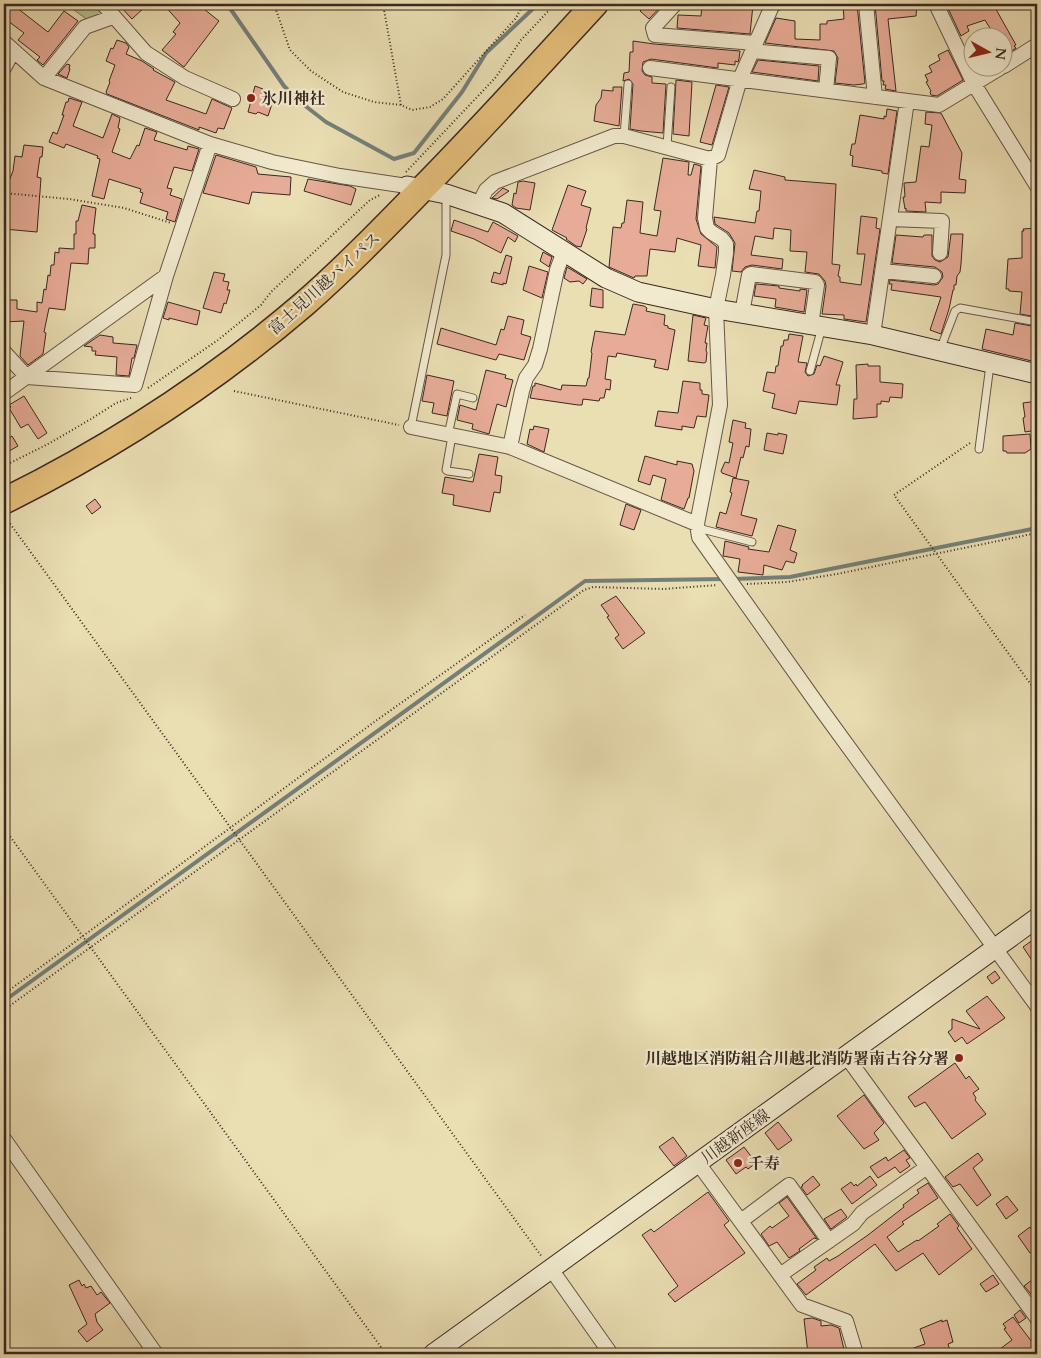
<svg xmlns="http://www.w3.org/2000/svg" width="1041" height="1358" viewBox="0 0 1041 1358" font-family="Cardo,'Noto Serif JP',serif">
  <style>
    .green { fill: #b3c28f; stroke: #767558 }
    .lines { fill: none; stroke-linecap: round; stroke-linejoin: round }
    .stream { stroke: #74807a; stroke-width: 4 }
    .building { fill: #e7ac97; stroke: #3a2821 }
    .lane-casing { stroke: #665646; stroke-width: 9 }
    .street-casing { stroke: #665646; stroke-width: 16 }
    .secondary-casing { stroke: #3a2821; stroke-width: 21 }
    .highway-casing { stroke: #3a2821; stroke-width: 28 }
    .path { stroke: #3a2821; stroke-width: 2; stroke-dasharray: 1 2.5; stroke-linecap: butt }
    .lane { stroke: #f1eace; stroke-width: 7 }
    .street { stroke: #f1eace; stroke-width: 14 }
    .secondary { stroke: #f1eace; stroke-width: 19 }
    .highway { stroke: #e5bf7a; stroke-width: 25 }
    .poi-dot { fill: #8f2418; stroke: #f1eace; stroke-width: 2 }
    .labels { text-anchor: middle; stroke-width: 4.5; stroke-linejoin: round; paint-order: stroke }
    .poi-label { font-size: 16px; font-weight: bold; fill: #3a2821; stroke: #f1eace; text-anchor: start }
    .street-label { font-size: 16px; fill: #3a2821; stroke: #f1eace }
  </style>
  <rect width="100%" height="100%" fill="#eadeb3"/>
  <filter id="stains"><feTurbulence type="fractalNoise" baseFrequency=".004" numOctaves="4"/><feColorMatrix values="0 0 0 0 .2 0 0 0 0 .09 0 0 0 0 .02 0 0 0 .5 -.17"/></filter>
  <radialGradient id="worn" r=".72"><stop offset=".6" stop-color="#630" stop-opacity="0"/><stop offset="1" stop-color="#630" stop-opacity=".3"/></radialGradient>
  <!-- green -->
  <path class="green" d="M66,4H97L103,16L89,21Z"/>
  <g class="lines">
    <!-- stream -->
    <path class="stream" d="M227,4L284,86L299,101L326,122L394,159L414,153L462,92L486,53L538,4
      M732,579L790,577L1037,528
      M4,1001L585,581L725,579"/>
  </g>
  <!-- building -->
  <path class="building" d="M4,4H12L48,32L64,11L78,21L43,65L37,60L40,57L18,40L24,33L4,18Z
    M118,4H148L132,19Z
    M163,4H209L204,9L219,21L184,67L162,50L176,34L173,32L180,23Z
    M647,4H663L649,19L640,11Z
    M702,4L753,5L750,34L677,28L678,15L701,16Z
    M843,4H857L865,83L863,84L854,85L835,83L838,58L834,51L765,43L776,18L795,21V39L820,40V24H827V21L844,19Z
    M875,4H917L916,16L888,19L896,91L885,89L886,85H883L884,81H882Z
    M946,4H956L958,9L972,4H980L982,9L993,4L1016,45L1014,46L1016,48L1004,56V38H996L985,20L967,26L969,31L961,36Z
    M117,40L126,43L129,47L126,54L142,61L154,69L153,70L175,82L166,100L206,114L212,99L232,108L224,129L218,128L216,133L199,127V130L107,94L106,92L110,82L109,81L115,65L106,61L111,48L113,49Z
    M633,41L654,44L740,51L739,59L738,62L735,61V65L718,63V68L651,59L643,62L642,71L645,75L652,77V83L666,84L663,133L641,131L630,129L633,84L629,79L623,81L624,73L629,72L630,52H633Z
    M948,50L963,80L937,96L931,95L930,92L931,91L926,82L928,81L925,75L932,72L929,66L940,60L938,55Z
    M758,60L819,66L818,81L752,72Z
    M67,64L70,65L69,69H70L67,78L58,74Z
    M676,80L692,82L689,136L673,134Z
    M716,85L729,87L712,145L700,142Z
    M255,86L263,89L261,97L273,101L268,116L258,112L256,114L248,112Z
    M613,87H622L619,126L594,121L596,105L601,98L602,90L613,91Z
    M69,98L82,102L73,126L103,138L112,114L120,118L118,128L120,129L112,152L130,159L137,145L139,146L145,128L157,132L154,140L187,150L188,146L199,149L192,171L174,167L167,188L172,189L170,195L182,199L175,222L166,219L168,212L140,203L143,193L140,192L141,189L109,179L104,199L92,196L100,159L97,158L98,156L66,144L64,148L49,142L53,132L57,134L64,115H62L66,102H68Z
    M887,109L897,111L888,174L882,173V171L852,166L853,156L850,155L852,144H855L860,115L884,119V116L886,117Z
    M926,112L941,113L962,153L959,179L966,180L965,193L941,192V203L925,202L926,212L906,211V208L905,209L903,197H905L904,183L916,182L921,146L929,147L932,125L925,124Z
    M24,145L43,147L42,157H40L37,177L41,178L37,232L4,229V180L9,181L13,171L15,156L22,157Z
    M216,155L256,167L258,174L291,177L290,195L252,192L249,204L203,193Z
    M663,158L689,162L688,175H691L694,164L701,166L696,219L701,234L717,247L715,268L698,266L701,245L677,238L675,252L650,249L647,276H635L634,278L609,267L613,227L621,228L622,223H624L627,200L643,202L640,233L657,236L661,211L654,210Z
    M754,170L785,177V180L836,184L832,264L840,265L838,276L840,277V282L861,285L865,254H857L861,216L877,218L876,228L880,229L866,322L844,319V315L822,314L826,286L825,281L819,274L805,272L807,252L790,251L791,230L774,228L773,239L755,236L751,255L783,259L782,269L752,265L745,267L741,272L732,271L735,243L729,233L715,224L714,217L755,223L757,211H759L761,191L749,189Z
    M308,179L350,186L356,189L351,205L304,191Z
    M523,181L535,183L530,210L516,208L512,205L514,193L516,194L518,182Z
    M568,185L586,191L581,205L591,208L586,228L587,229L581,247L576,246L566,239L567,238L552,230Z
    M503,188L509,191L497,199L492,198Z
    M82,205L96,208L93,234H95V248H89L88,264L71,263L65,310L49,308L44,332L46,333L43,354L28,365L20,356L24,321L4,322V300H17V309L37,312V302L42,303L44,289L46,290L48,275L50,276L51,265H54L55,252L59,253V248L74,249V234H76V221H78Z
    M454,220L488,232L493,222L518,236L515,242L508,237L501,253L474,239L451,231Z
    M1037,228V317L1020,314L1022,292L1009,291V289H1006L1008,259L1022,258V231H1024L1023,229Z
    M951,234H963L961,264L960,272L957,276L956,285H954V290H953L949,309L941,334L930,330L941,297L891,290L892,284H889L890,280L934,285L938,284L943,277L942,272L935,267L892,263L896,235L923,237L924,235H932V256L935,260L940,262L948,257Z
    M543,252L552,257L549,267L540,261Z
    M506,255L512,257L506,284L503,283V285L491,282L494,272L500,274Z
    M529,266L548,272L542,298L523,290Z
    M567,267L587,279L583,284L579,281L570,282L564,278Z
    M214,272L225,274L223,281L229,282L227,290H230L226,304L224,303L221,313L203,308Z
    M756,284L779,286V288L800,291V289L807,290L804,312L775,307L776,299L754,296Z
    M592,288L603,290V308L590,306Z
    M168,302L200,311L197,325L169,318V320L163,318Z
    M633,304L644,306L647,308L646,311L665,315L664,325L668,326V328L675,330L668,370L654,367L656,360L617,353L616,357L608,356L605,379L611,380L610,390L606,389L604,398H600L599,401L583,399L582,405H578L530,398L533,386H535V383L561,390L562,385L586,386L588,378H589L592,353L591,352L595,331L625,335Z
    M693,315L706,318L704,325L708,326L705,343H707L706,351L707,352L706,362L704,363L688,361Z
    M508,316L524,320L521,334L531,337L524,360L499,354L496,360L437,344L441,328L496,345L501,329L504,330Z
    M1015,323L1037,327L1036,362L982,349L986,329L1013,335Z
    M789,334L803,336L798,362L807,363L805,372L808,376L814,374L817,365L820,366L824,356L843,362L836,385H840L837,405L799,401L796,414L772,408L775,394L763,391L767,372L775,373L776,366H778L781,346H783L784,340H788Z
    M100,335L113,337V343L137,345L134,358H132L129,376L116,375L117,357L95,355L96,351H92V347L84,346Z
    M868,364V366H880V382L903,384L902,398L890,397L889,402L881,401V404H877V417L853,419L854,399H857L856,365Z
    M486,370L506,375L505,378L513,380L506,407L497,404L489,434L472,429L473,424L457,420L460,405L476,410Z
    M427,375L454,381L447,416L432,413L434,403L422,401Z
    M683,381L700,383V390H702V394L709,395L706,417L697,416L694,428L682,426V430L655,426L658,411L678,413Z
    M24,396L47,433L38,439L28,424L21,428L9,408L11,407L9,405Z
    M1037,401V430L1025,432L1023,418L1025,417L1023,403Z
    M733,420L746,423L745,428L751,429L749,447L746,446L743,458L741,457L736,478L722,473L721,471L725,462L729,463L733,443L729,442Z
    M534,426L549,429L544,452L527,444L530,429L533,430Z
    M767,433L778,435V433L787,435L783,454L764,450Z
    M1030,434L1031,449L1025,453H1007L1006,451H1003V436Z
    M12,436L18,446L4,454V442Z
    M479,454L498,457L495,475L502,476L500,493L494,492L490,512L453,505L454,495L442,493L445,477L473,482Z
    M645,456L677,465V461L692,464L694,471L689,498H688L684,509L661,500L666,479L653,475L650,485L638,481Z
    M733,478L749,481L741,515L757,519L752,536L716,527L720,512L726,514L732,493L730,492Z
    M95,499L101,507L92,514L86,506Z
    M626,504L641,510L634,530L620,525Z
    M778,525L796,530L790,550L797,553L794,563L786,561L782,570L764,565L763,575L738,572L740,559L723,556L725,541L749,547L748,549L769,552Z
    M616,596L645,633L623,649L615,638L619,635L607,617L609,616L601,605Z
    M1037,937V968L1023,947Z
    M995,971L1000,978L992,984L987,977Z
    M987,996L1005,1018L967,1044L962,1037L955,1042L948,1032L952,1029V1019L980,1029L966,1011Z
    M955,1063L966,1079L969,1076L979,1089L973,1093L976,1098L975,1100L986,1114L952,1139L925,1102L915,1107L908,1097Z
    M864,1095L884,1123L874,1133L879,1140L864,1149L837,1116Z
    M778,1122L792,1140L778,1150L765,1133Z
    M673,1137L687,1156L674,1166L659,1147Z
    M744,1147L756,1163L748,1169L746,1167L736,1174L726,1160Z
    M904,1150L910,1158L906,1160L910,1166L900,1173L895,1167L878,1178L870,1167L886,1157L888,1161Z
    M978,1153L983,1160L973,1168L991,1195L977,1206L960,1184L953,1187L945,1177Z
    M813,1176L820,1185L807,1195L801,1187L803,1186L802,1185Z
    M870,1176L877,1185L852,1204L841,1189L851,1182L854,1186L856,1184L857,1186Z
    M928,1183L938,1198L902,1222L904,1224L887,1237L898,1252L917,1240L918,1241L939,1226L937,1224L950,1214L959,1226L957,1228L972,1249L939,1275L923,1253L896,1271L875,1244L806,1295L797,1284L816,1270L814,1267L827,1258L829,1261L838,1256L868,1235L904,1207L903,1205L919,1193L917,1190Z
    M708,1192L729,1221L724,1225L745,1253L675,1302L668,1294L678,1286L642,1235L651,1229L654,1232Z
    M1007,1196L1018,1210L1006,1219L996,1204Z
    M787,1197L817,1239L814,1238L799,1249L800,1251L789,1258L777,1242L769,1246L761,1234L770,1226L772,1228L789,1216L779,1203Z
    M841,1209L847,1217L831,1229L824,1219Z
    M1030,1227L1037,1238V1248L1030,1253L1018,1236Z
    M993,1275L999,1284L986,1292L980,1284Z
    M1037,1276V1289L1031,1294L1024,1286Z
    M79,1280L82,1286L84,1284L86,1288L91,1286L97,1295L101,1292L110,1303L95,1314L97,1322L103,1330L87,1342L78,1331L87,1324L69,1285Z
    M1020,1310L1026,1318L1019,1323L1014,1315Z
    M1013,1317L1032,1342L1037,1339V1354H1016L1013,1351L1008,1354H1004L1000,1349L1012,1340L1004,1329L1006,1328L1003,1324Z
    M812,1318L821,1321V1326L831,1325L839,1328L845,1354H808L804,1319Z
    M942,1320V1322L947,1320L953,1342L948,1344L951,1354H901L900,1353L925,1344L920,1329Z"/>
  <g class="lines">
    <defs>
      <path id="lane" d="M624,136L628,84
        M667,146L671,87
        M940,350L955,311L960,308L1037,322
        M810,371L822,327
        M411,427L446,255V195
        M448,435L457,394L473,398
        M452,436L446,470L448,471L469,474
        M979,449L990,365
        M698,528L752,542"/>
      <path id="street" d="M103,4L146,53L185,78L233,99
        M675,4L653,28L655,35L755,43
        M866,4L875,97
        M936,4L974,84L1037,186
        M4,42L44,78L210,144L272,162L340,176L407,186
        M752,51L829,58L826,90
        M1004,66L1037,45
        M4,68L13,51
        M650,68L939,105L1000,68
        M44,78L85,27L113,17
        M710,159L705,218L707,228L711,232L722,239L726,244V253L723,275L716,309L720,405L697,524L699,537L823,712L1037,1006
        M479,204L486,190L495,182L614,136H624L710,159L718,155L740,79L772,6L775,4
        M890,219L942,221L940,253
        M883,271L934,276
        M742,313L749,275L751,274L815,282L817,285L811,325
        M873,335L907,101
        M4,352L27,377L135,385L166,276
        M4,393L166,276L210,144
        M411,427L510,447L697,524
        M510,447L522,391L526,378L535,365L540,349L557,270L564,251
        M846,1056L1037,1318
        M4,1139L156,1354
        M698,1163L802,1305L846,1321L856,1354
        M741,1221L789,1185L829,1241
        M551,1269L611,1354
        M780,1275L853,1224L862,1213L927,1167"/>
      <path id="secondary" d="M407,186L446,194L503,213L606,278L638,292L716,309L873,335L1037,374
        M433,1354L1037,918"/>
      <path id="highway" d="M4,501C111,448 213,382 304,304C345,268 383,229 422,189C481,129 538,66 595,4"/>
    </defs>
    <!-- lane casing -->
    <use href="#lane" class="lane-casing"/>
    <!-- street casing -->
    <use href="#street" class="street-casing"/>
    <!-- secondary casing -->
    <use href="#secondary" class="secondary-casing"/>
    <!-- highway casing -->
    <use href="#highway" class="highway-casing"/>
    <!-- path -->
    <path class="path" d="M274,4L290,50L311,71L343,92L374,102L401,105L412,110L430,107L443,99L516,18L523,4
      M383,4L401,105
      M614,9L618,4
      M406,172L496,77L521,40L555,4
      M4,193L69,199L124,208L171,223
      M148,388L218,340L261,305L271,292L370,200L380,195
      M234,391L399,425
      M970,443L894,495L1037,693
      M4,466L48,444L91,419L116,403L131,398
      M6,518L542,1257
      M747,584L787,582L837,574L1037,533
      M4,828L386,1354
      M4,994L377,720L525,615
      M4,1010L584,590L593,587L664,589L717,585"/>
    <!-- lane -->
    <use href="#lane" class="lane"/>
    <!-- street -->
    <use href="#street" class="street"/>
    <!-- secondary -->
    <use href="#secondary" class="secondary"/>
    <!-- highway -->
    <use href="#highway" class="highway"/>
  </g>
  <!-- markers -->
  <g class="poi-dot">
    <circle cx="251" cy="98" r="5"/>
    <circle cx="959" cy="1058" r="5"/>
    <circle cx="738" cy="1163" r="5"/>
  </g>
  <g class="labels">
    <!-- poi labels -->
    <g class="poi-label">
      <text x="261" y="104">氷川神社</text>
      <text x="949" y="1064" text-anchor="end">川越地区消防組合川越北消防署南古谷分署</text>
      <text x="748" y="1169">千寿</text>
    </g>
    <!-- street labels -->
    <g class="street-label">
      <text transform="translate(324 283) rotate(-42)" y="6">富士見川越バイパス</text>
      <text transform="translate(735 1136) rotate(-36)" y="6">川越新座線</text>
    </g>
  </g>
  <!-- margin -->
  <rect width="1041" height="1358" fill="none" stroke="#eadeb3" stroke-width="20"/>
  <rect x="5" y="5" width="1031" height="1348" fill="none" stroke="#3a2821" stroke-width="2.5"/>
  <rect x="10" y="10" width="1021" height="1338" fill="none" stroke="#3a2821"/>
  <!-- north arrow -->
  <g transform="translate(988 52) rotate(98)"><circle r="24" fill="#f1eace" stroke="#a89c89"/>
  <path d="M0-4L9 19L0 12L-9 19Z" fill="#8f2418"/>
  <text y="-8" font-size="14" font-weight="bold" text-anchor="middle" fill="#3a2821">N</text>
  </g>
  <rect width="100%" height="100%" filter="url(#stains)"/>
  <rect width="100%" height="100%" fill="url(#worn)"/>
</svg>
